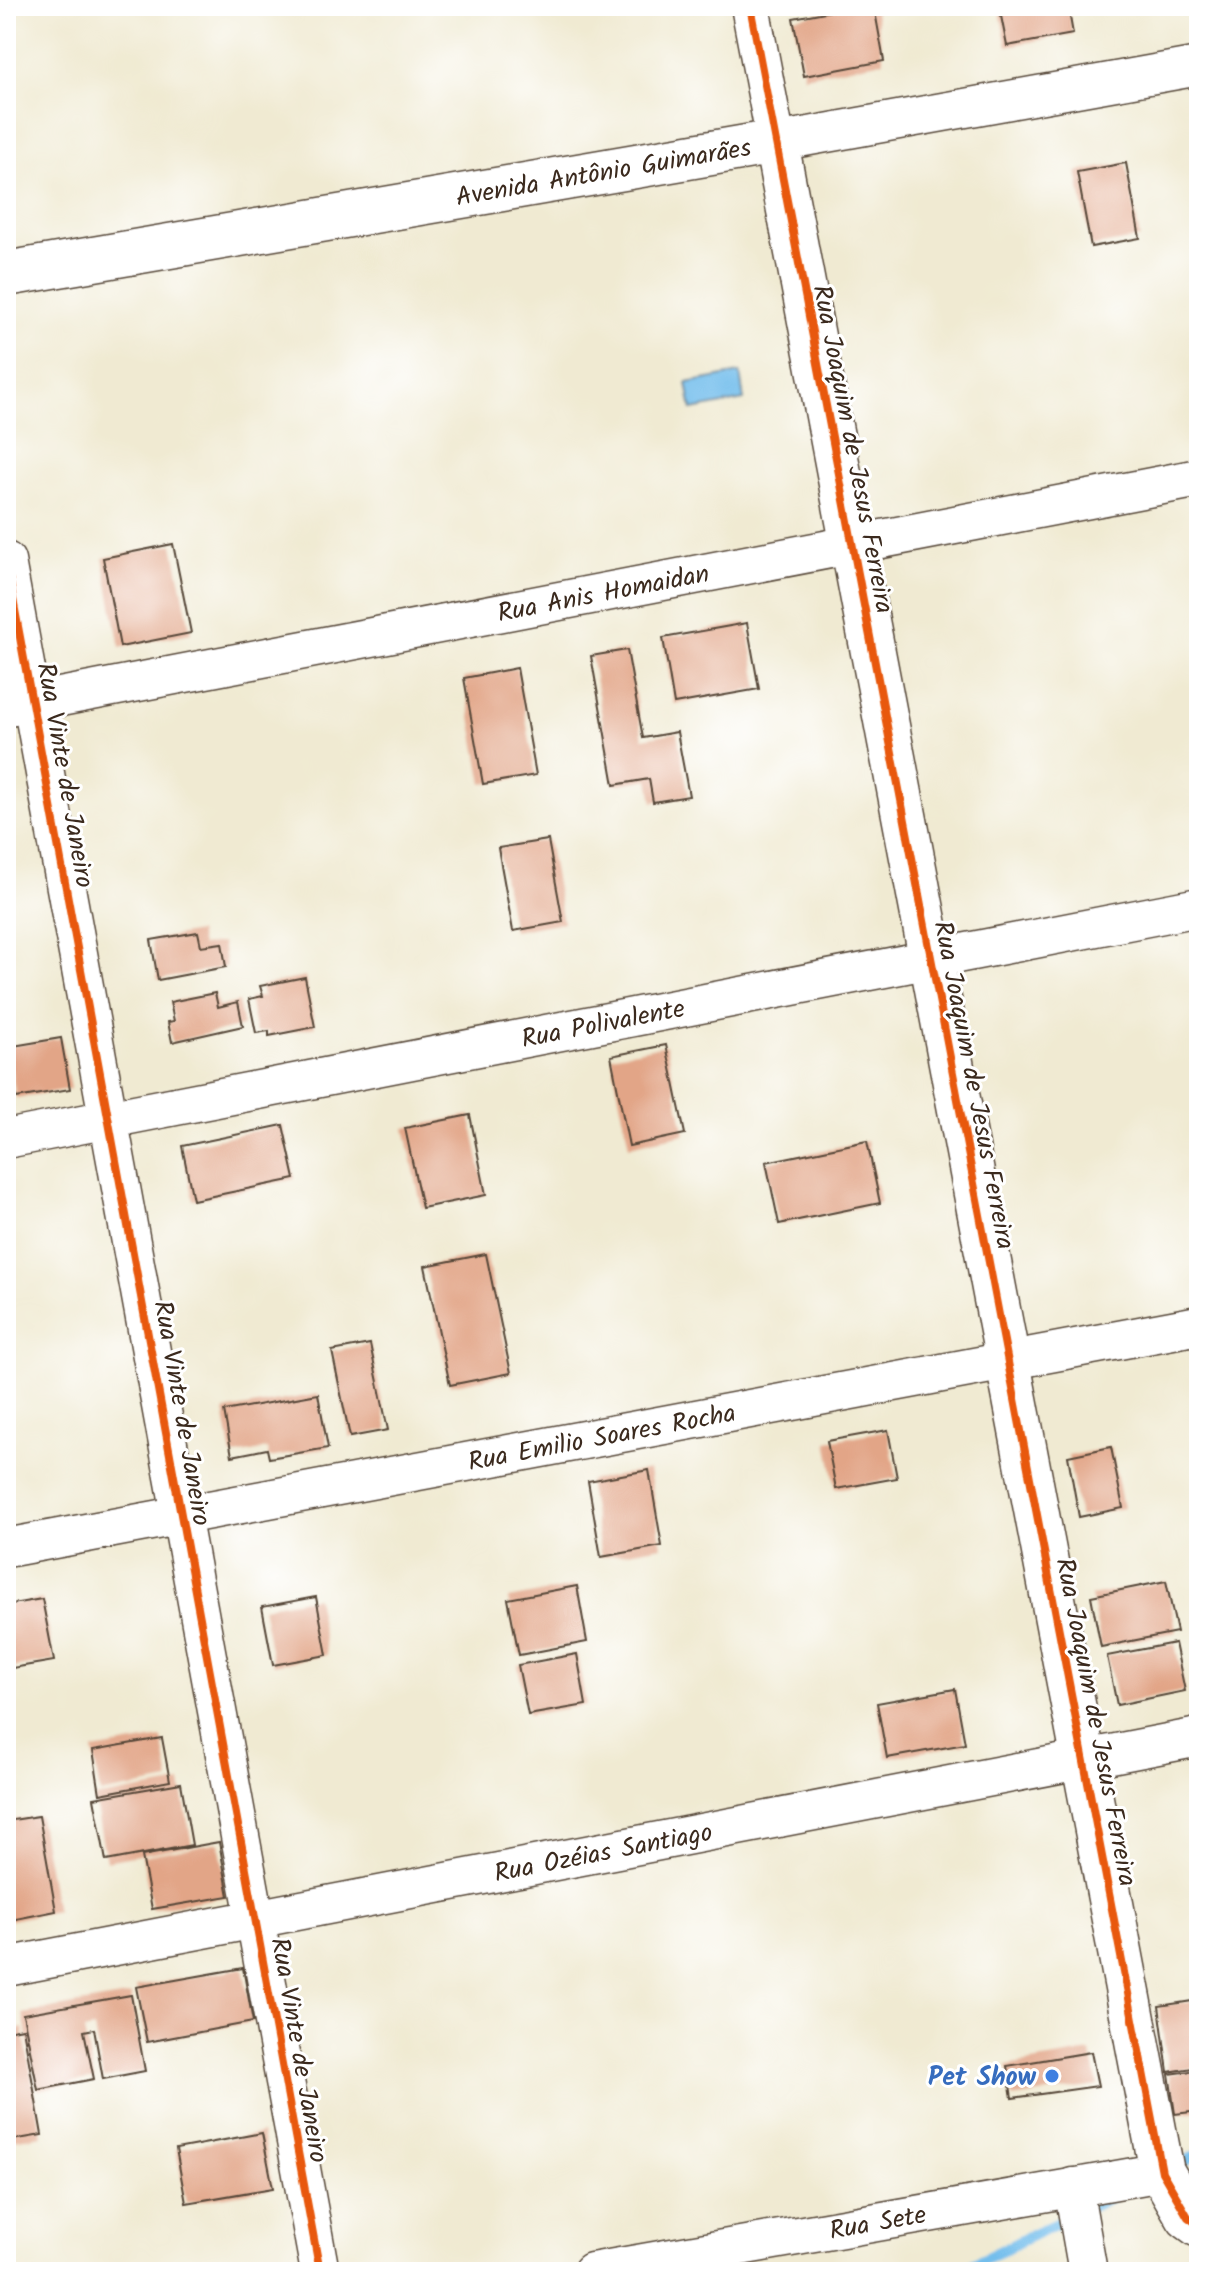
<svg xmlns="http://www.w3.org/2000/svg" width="1205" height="2278" viewBox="0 0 1205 2278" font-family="Kalam,sans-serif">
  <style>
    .water { fill: #73beec; stroke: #577485; stroke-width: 2 }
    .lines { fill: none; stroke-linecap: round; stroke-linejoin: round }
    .stream { stroke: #73beec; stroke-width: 11 }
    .building { fill: #e2a587 }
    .street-casing { stroke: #564739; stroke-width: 41 }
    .secondary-casing { stroke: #564739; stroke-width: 47 }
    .street { stroke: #fff; stroke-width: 38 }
    .secondary { stroke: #fff; stroke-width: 44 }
    .cycleway-casing { stroke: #fff; stroke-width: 13 }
    .cycleway { stroke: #e8590c; stroke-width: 8 }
    .shop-dot { fill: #3f7fe0; stroke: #fff; stroke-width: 3 }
    .labels { text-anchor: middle; stroke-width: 6; stroke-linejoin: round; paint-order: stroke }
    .street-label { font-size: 26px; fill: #3b2a1e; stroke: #fff }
    .shop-label { font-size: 26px; font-weight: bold; fill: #366cbe; stroke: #fff; text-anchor: end }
  </style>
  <rect width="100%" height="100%" fill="#fff"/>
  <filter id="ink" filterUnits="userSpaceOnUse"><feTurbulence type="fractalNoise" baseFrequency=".0125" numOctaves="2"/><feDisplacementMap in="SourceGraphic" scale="16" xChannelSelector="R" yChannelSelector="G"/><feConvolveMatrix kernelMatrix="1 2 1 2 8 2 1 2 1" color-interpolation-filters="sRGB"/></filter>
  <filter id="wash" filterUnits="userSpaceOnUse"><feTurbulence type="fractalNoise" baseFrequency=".006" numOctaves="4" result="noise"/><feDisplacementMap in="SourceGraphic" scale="32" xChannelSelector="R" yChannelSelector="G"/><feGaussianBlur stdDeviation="1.8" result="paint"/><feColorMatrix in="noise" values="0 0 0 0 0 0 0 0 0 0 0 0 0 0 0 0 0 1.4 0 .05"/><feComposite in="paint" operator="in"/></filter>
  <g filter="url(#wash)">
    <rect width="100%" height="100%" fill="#f0ead2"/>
    <!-- water -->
    <path class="water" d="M740,373L744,400L692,410L687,383Z"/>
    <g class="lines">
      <!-- stream -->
      <path class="stream" d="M1169,2168L1199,2155
        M957,2272L1111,2197"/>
    </g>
    <g id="blocks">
      <!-- building -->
      <path class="building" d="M857,6H874L884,61L804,76L793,18Z
        M999,6H1068L1073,34L1007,46Z
        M1126,163L1140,238L1091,247L1077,172Z
        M173,544L191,633L120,647L103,558Z
        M747,623L759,689L674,704L663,638Z
        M627,650L643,738L677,732L689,796L653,802L649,779L614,785L591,656Z
        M517,668L536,775L483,784L464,678Z
        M548,840L563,922L513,931L498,848Z
        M198,932L201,946L222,943L226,967L158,980L151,940Z
        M305,977L315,1027L269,1036V1031L256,1033L249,999L263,996L260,986Z
        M215,993L218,1007L238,1002L243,1026L172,1042L168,1022L174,1021L170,1002Z
        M61,1038L70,1089L16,1098L7,1047Z
        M666,1045L685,1134L629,1146L611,1056Z
        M470,1115L486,1195L422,1208L405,1128Z
        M283,1125L295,1179L193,1200L182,1146Z
        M867,1141L880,1203L779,1224L766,1162Z
        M486,1254L511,1373L450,1385L425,1266Z
        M370,1344L388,1430L350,1437L332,1351Z
        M318,1394L328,1448L269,1458L267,1449L232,1456L224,1411Z
        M888,1430L897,1478L836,1489L827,1441Z
        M1111,1447L1123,1508L1079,1517L1068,1456Z
        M649,1470L662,1546L601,1557L588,1481Z
        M1166,1581L1177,1632L1101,1647L1091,1596Z
        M577,1586L587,1642L519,1655L508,1599Z
        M316,1597L327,1655L273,1665L262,1607Z
        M42,1599L54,1661L12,1668L6,1635V1605Z
        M1175,1643L1185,1691L1117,1705L1107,1656Z
        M577,1654L586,1705L528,1715L518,1665Z
        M955,1689L965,1744L887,1758L877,1703Z
        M162,1738L170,1781L100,1794L93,1750Z
        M181,1783L192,1845L106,1861L94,1798Z
        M39,1816L56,1911L6,1921V1821Z
        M219,1842L229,1896L152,1909L142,1856Z
        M243,1968L253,2022L147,2042L136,1987Z
        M131,1995L145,2071L103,2079L94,2029L84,2031L94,2079L38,2090L23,2014Z
        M1199,2000V2067L1168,2072L1159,2006Z
        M23,2028L42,2135L6,2141V2031Z
        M1091,2052L1098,2086L1012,2098L1007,2066Z
        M1199,2070V2111L1175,2114L1169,2074Z
        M262,2133L273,2188L186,2203L176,2149Z"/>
    </g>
  </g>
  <g filter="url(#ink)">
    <use href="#blocks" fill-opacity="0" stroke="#564739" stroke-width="2"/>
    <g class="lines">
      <defs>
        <g id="street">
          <path d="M750,6L776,142L1199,66"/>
          <path d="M6,561L320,2272"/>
          <path id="s1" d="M8,707L1199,478"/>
          <path id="s2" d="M6,1139L1199,907"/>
          <path id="s3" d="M6,1548L1199,1325"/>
          <path id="s4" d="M6,1967L1199,1737"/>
          <path d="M1073,2187L1088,2272"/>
          <path id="s5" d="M592,2272L1162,2172"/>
        </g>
        <g id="secondary">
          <path id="s6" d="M6,274L776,142L1162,2172L1188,2217L1199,2225"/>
        </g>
      </defs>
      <!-- street casing -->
      <use href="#street" class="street-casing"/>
      <!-- secondary casing -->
      <use href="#secondary" class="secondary-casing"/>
      <!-- street -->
      <use href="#street" class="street"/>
      <!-- secondary -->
      <use href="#secondary" class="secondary"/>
      <defs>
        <path id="cycleway" d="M750,6L1162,2172L1188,2217L1199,2225
          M6,561L320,2272"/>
      </defs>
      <!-- cycleway casing -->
      <use href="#cycleway" class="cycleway-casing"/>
      <!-- cycleway -->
      <use href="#cycleway" class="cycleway"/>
    </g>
  </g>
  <!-- markers -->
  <circle class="shop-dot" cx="1052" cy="2076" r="8"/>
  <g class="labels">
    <!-- street labels -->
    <g class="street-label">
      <text dy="9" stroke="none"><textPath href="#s6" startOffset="606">Avenida Antônio Guimarães</textPath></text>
      <text transform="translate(854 449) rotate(79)" y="9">Rua Joaquim de Jesus Ferreira</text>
      <text dy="9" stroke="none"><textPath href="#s1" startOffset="606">Rua Anis Homaidan</textPath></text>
      <text transform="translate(66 775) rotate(80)" y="9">Rua Vinte de Janeiro</text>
      <text dy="9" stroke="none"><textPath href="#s2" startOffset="608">Rua Polivalente</textPath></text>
      <text transform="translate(975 1085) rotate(79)" y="9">Rua Joaquim de Jesus Ferreira</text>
      <text transform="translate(183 1413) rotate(80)" y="9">Rua Vinte de Janeiro</text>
      <text dy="9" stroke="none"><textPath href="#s3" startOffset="606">Rua Emilio Soares Rocha</textPath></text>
      <text transform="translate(1097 1722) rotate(79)" y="9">Rua Joaquim de Jesus Ferreira</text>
      <text dy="9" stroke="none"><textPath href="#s4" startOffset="608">Rua Ozéias Santiago</textPath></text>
      <text transform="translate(300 2050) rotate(80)" y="9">Rua Vinte de Janeiro</text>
      <text dy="9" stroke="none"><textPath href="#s5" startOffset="290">Rua Sete</textPath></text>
    </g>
    <!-- shop labels -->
    <g class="shop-label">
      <text x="1036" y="2085">Pet Show</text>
    </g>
  </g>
  <!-- margin -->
  <rect width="1205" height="2278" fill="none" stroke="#fff" stroke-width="32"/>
</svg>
